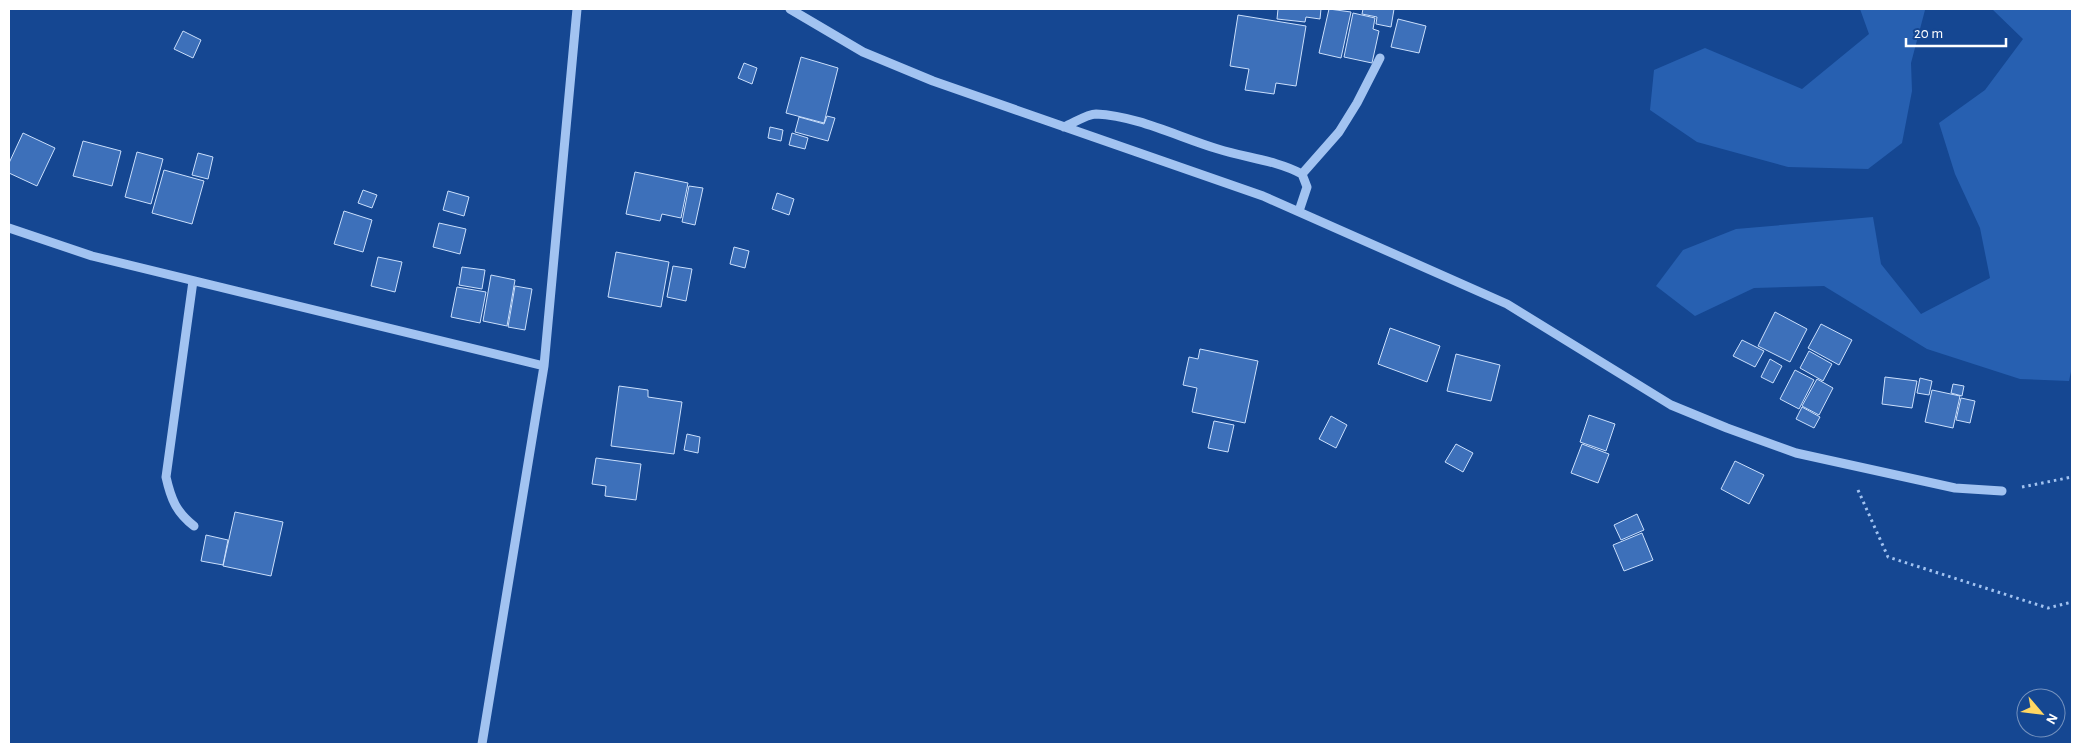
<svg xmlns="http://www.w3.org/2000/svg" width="2081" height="753" viewBox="0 0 2081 753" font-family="'Alegreya Sans',sans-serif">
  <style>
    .green { fill: #2760b1 }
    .building { fill: #3d70ba; stroke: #cadffc }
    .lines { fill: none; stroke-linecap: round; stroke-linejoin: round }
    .path { stroke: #a2c3f1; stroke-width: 3; stroke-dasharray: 2.5 4; stroke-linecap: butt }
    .minor { stroke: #a2c3f1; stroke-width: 9 }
  </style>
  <rect width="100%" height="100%" fill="#154792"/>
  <!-- green -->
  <path class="green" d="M1860,9H1929L1925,10L1911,63L1912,91L1902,143L1868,169L1788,167L1697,142L1650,110L1654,70L1705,48L1802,89L1869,34Z
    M1992,9H2072V367L2069,381L2020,379L1927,349L1824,286L1754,288L1695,316L1656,286L1683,250L1736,229L1873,217L1881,264L1921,314L1990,278L1980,228L1955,174L1939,123L1985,90L2023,39Z"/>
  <!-- building -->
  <path class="building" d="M1278,9H1321L1320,19L1306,17L1305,22L1277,19Z
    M1329,9L1351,12L1341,58L1319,53Z
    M1363,9H1394L1391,27L1376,24L1377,17L1362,14Z
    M1353,13L1375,18L1373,29L1379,31L1372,63L1344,57Z
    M1238,15L1306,26L1296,86L1276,83L1274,94L1245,90L1249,69L1230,66Z
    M1398,19L1426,26L1419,53L1391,47Z
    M183,31L201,40L193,58L174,49Z
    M801,57L838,68L824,123L786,113Z
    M744,63L757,68L752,84L738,78Z
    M827,116L835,118L828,141L795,132L799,117L824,124Z
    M770,127L783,130L781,141L768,138Z
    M23,133L55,148L37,186L9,173V163Z
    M792,133L808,138L805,149L789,145Z
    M83,141L121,151L112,186L73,176Z
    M137,152L163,159L151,204L125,197Z
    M198,153L213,157L208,179L192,175Z
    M164,170L204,181L192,224L152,213Z
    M635,172L688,183L681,218L662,214L660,221L626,214Z
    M689,186L703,188L695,225L682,222Z
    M363,190L377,195L372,208L358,203Z
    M448,191L469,197L464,216L443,210Z
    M777,193L794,199L789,215L772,209Z
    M344,211L372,220L363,252L334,244Z
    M439,223L466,229L460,254L433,247Z
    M734,247L749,251L745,268L730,264Z
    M616,252L669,262L661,307L608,297Z
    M378,257L402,262L395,292L371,286Z
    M673,266L692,269L686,301L667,297Z
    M462,267L485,270L482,289L459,285Z
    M491,275L515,280L507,326L483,321Z
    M515,286L532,289L525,330L508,327Z
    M457,287L486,292L480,323L451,317Z
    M1775,312L1807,329L1790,362L1758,346Z
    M1821,324L1852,340L1839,365L1808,348Z
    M1390,328L1440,346L1427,382L1378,364Z
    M1742,340L1764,351L1755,367L1733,356Z
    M1200,349L1258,361L1245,423L1192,412L1197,388L1183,385L1189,357L1198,359Z
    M1809,351L1832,364L1823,381L1800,368Z
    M1456,354L1500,365L1491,401L1447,391Z
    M1770,359L1782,366L1773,383L1761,377Z
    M1795,370L1814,380L1799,409L1780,399Z
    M1885,377L1917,381L1912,408L1882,404Z
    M1920,378L1932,381L1929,395L1917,393Z
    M1817,379L1833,388L1819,415L1802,406Z
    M1953,384L1964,386L1962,396L1951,393Z
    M619,386L648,390V397L682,402L674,454L611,446Z
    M1932,390L1960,396L1953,428L1925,422Z
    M1961,398L1975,401L1970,423L1956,420Z
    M1802,407L1820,417L1814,428L1796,419Z
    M1589,415L1615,424L1606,451L1580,442Z
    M1331,416L1347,425L1336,448L1319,439Z
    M1214,421L1234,425L1228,452L1208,448Z
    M687,434L700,437L698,453L684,450Z
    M1456,444L1473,453L1463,472L1445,462Z
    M1582,444L1609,454L1598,483L1571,473Z
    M596,458L641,464L636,500L605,496L606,486L592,484Z
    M1735,461L1764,475L1749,504L1721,489Z
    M235,512L283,522L271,576L223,566Z
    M1637,514L1644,530L1621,540L1614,525Z
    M1642,533L1653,560L1624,571L1613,545Z
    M206,535L228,540L223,565L201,561Z"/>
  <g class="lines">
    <!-- path -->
    <path class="path" d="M2022,487L2072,477
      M1858,490L1888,557L2048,608L2072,602"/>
    <!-- minor -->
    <path class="minor" d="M790,9L863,52L933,81L1263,196L1507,304L1671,405L1727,428L1796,453L1955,488L2002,491
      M1064,127C1074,123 1087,114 1096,114C1138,116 1178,137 1218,149C1246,158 1276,160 1302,174L1307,187L1299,211
      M1302,174L1339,132L1357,103L1380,58
      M9,228L92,256L544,366
      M193,281L166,477C171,499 176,512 194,526
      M482,744L544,366L577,9"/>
  </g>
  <!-- border -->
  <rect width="2081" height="753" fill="none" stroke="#ffffff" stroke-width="20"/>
  <!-- north arrow -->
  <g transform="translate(2041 713) rotate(118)"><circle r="24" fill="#154792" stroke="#7391be"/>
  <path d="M0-4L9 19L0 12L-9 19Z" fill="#ffd763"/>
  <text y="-8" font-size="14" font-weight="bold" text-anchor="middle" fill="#ffffff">N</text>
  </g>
  <!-- scale -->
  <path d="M1906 38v8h100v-8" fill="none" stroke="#ffffff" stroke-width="2.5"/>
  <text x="1914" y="38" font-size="15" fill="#ffffff" stroke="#154792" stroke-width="4" paint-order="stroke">20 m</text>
</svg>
